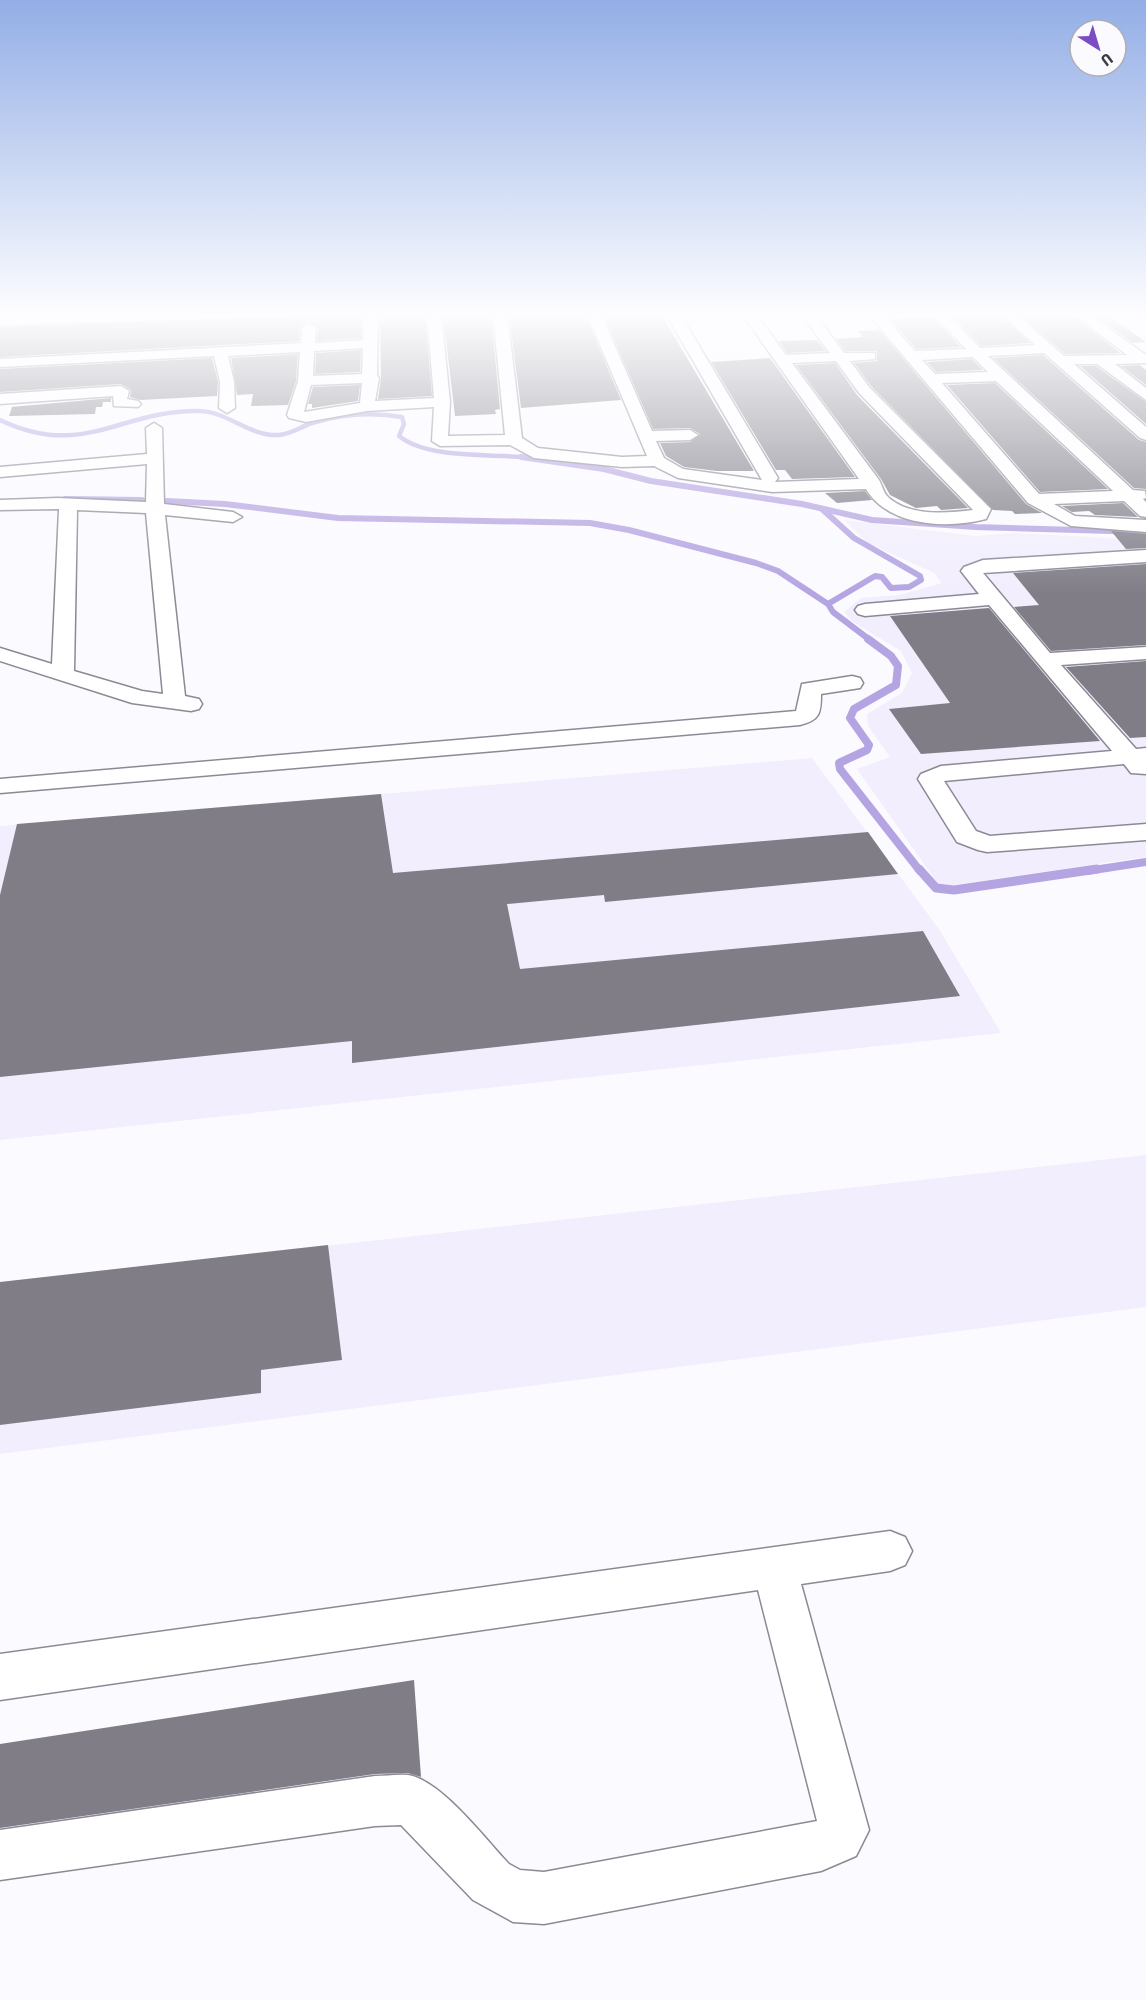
<svg xmlns="http://www.w3.org/2000/svg" width="1146" height="2000" viewBox="0 0 1146 2000" font-family="'Asap Condensed',sans-serif">
  <style>
    .built { fill: #f2eefd }
    .lines { fill: none; stroke-linecap: round; stroke-linejoin: round }
    .stream-far3 { stroke: #b5a4e2; stroke-width: 4.5 }
    .stream-far2 { stroke: #b5a4e2; stroke-width: 6 }
    .stream-far1 { stroke: #b5a4e2; stroke-width: 8 }
    .stream { stroke: #b5a4e2; stroke-width: 9 }
    .building { fill: #807d87 }
    .minor-casing { stroke: #8c8994; stroke-width: 3 }
    .minor { fill: #fff; fill-rule: evenodd }
  </style>
  <rect width="100%" height="100%" fill="#fbfaff"/>
  <!-- built -->
  <path class="built" d="M844,520L976,536L1014,533L1146,540V857L953,885L938,884L857,769L890,757L868,726L867,714L902,693L912,673L901,651L853,622L844,612L861,598L899,595L942,583L934,573L868,543Z
    M812,758L939,929L1001,1033L0,1140V826Z
    M1146,1155V1307L0,1454V1282Z"/>
  <g class="lines">
    <!-- stream-far3 -->
    <path class="stream-far3" d="M0,420C84,460 121,409 200,411C228,412 249,436 278,435C290,435 300,427 312,423C341,414 372,412 402,417L404,424L399,436C429,460 493,453 531,458"/>
    <!-- stream-far2 -->
    <path class="stream-far2" d="M521,457L604,469L651,481L802,504L872,520L976,527L1146,532
      M65,499L142,500
      M167,501L225,504L338,518L590,523L629,530L756,563L778,571L828,604
      M822,509L854,538L920,576L921,580L909,587L891,588L882,577L875,576L828,604L833,612L870,640"/>
    <!-- stream-far1 -->
    <path class="stream-far1" d="M868,639L891,656L898,666L896,685L854,709L850,718L869,745L867,750L839,763L840,769L920,871
      M1087,871L1146,862"/>
    <!-- stream -->
    <path class="stream" d="M919,869L936,888L954,890L1097,869"/>
  </g>
  <!-- building -->
  <path class="building" d="M362,314L361,338L317,341L318,328L308,322L300,328L299,341L0,357V327Z
    M380,314H425L432,396L378,399L381,378Z
    M443,314H491L500,409L495,410L496,414L455,416Z
    M509,314H585L621,400L521,408Z
    M603,314H661L754,471H717L684,467L666,456L660,443L690,442L700,434L690,428L653,429Z
    M950,314H999L1030,343L981,346Z
    M1019,314H1071L1120,353L1065,354Z
    M1093,314H1106L1146,342L1133,343Z
    M933,317L961,347L916,349L890,319Z
    M879,330L1026,504L1042,513L1015,514L1012,511L993,510L871,386L854,363L877,361V351H845L836,339L863,337L858,331Z
    M817,340L826,351L787,353L779,341Z
    M361,350L360,372L315,374L316,353Z
    M298,354L296,381L288,405L251,406L253,394L237,395L231,358Z
    M1043,355L1139,440L1146,442V489L1134,488L993,358Z
    M212,358L218,382L217,396L140,400L130,397L131,390L121,384L0,392V369Z
    M770,358L855,477L792,479L785,470H776L711,362Z
    M972,359L983,370L936,372L927,362Z
    M835,363L857,395L968,508L941,510L937,506L916,508L890,495L881,479L796,365Z
    M1140,365L1146,370V385L1121,366Z
    M1080,366H1096L1146,402V424Z
    M995,383L1108,489L1040,492L947,385Z
    M360,385L358,401L312,408V404H308L313,387Z
    M111,398V402H103L102,407H96L95,414L9,416L12,407L0,408Z
    M865,491L872,500L837,503L825,493Z
    M1123,503L1138,517L1095,515L1089,511L1072,512L1062,506Z
    M1111,531L1146,534V548L1126,549Z
    M1146,564V645L1051,651L1014,607L1039,605L1013,573Z
    M989,608L1100,741L921,754L889,709L950,703L890,616Z
    M1146,661V737L1130,738L1066,667Z
    M381,794L393,873L868,832L898,874L605,902L604,895L507,904L520,969L923,931L960,996L352,1063V1041L0,1077V895L17,824Z
    M328,1245L342,1360L261,1370V1393L0,1425V1282Z
    M414,1680L421,1777L408,1773L375,1774L0,1828V1744Z"/>
  <g class="lines">
    <defs>
      <path id="minor" d="M103,314H247L240,318L0,325V317Z
        M364,314H378L377,375L379,378L375,401L434,398L427,314H441L450,402L448,436L505,435L493,314H507L522,438L538,448L622,457L647,456L587,314H601L652,431L690,430L698,435L690,440L656,441L664,458L683,469L762,480L666,314H680L778,478L775,482L859,479L742,314H756L786,355L830,353L801,314H815L844,353H875V359L850,361L869,387L991,509L986,519C947,529 889,527 866,489L772,492L678,478L654,466L622,467L534,458L510,445L440,446L432,441L434,407L367,411L306,422L289,418L287,415L298,381L300,352L228,356L234,382L235,408L227,413L219,408L220,382L214,356L0,367V359L301,343L302,328L309,324L316,328L315,343L363,340ZM363,348L362,374L313,376L314,351ZM836,361L859,393L973,510C946,513 910,517 888,497C883,492 882,485 879,480L792,363ZM362,383L360,403L304,412L311,385Z
        M868,314H882L915,351L966,349L933,314H947L980,348L1035,345L1001,314H1016L1064,356L1127,355L1073,314H1089L1146,355V363L1115,364L1146,388V400L1097,364H1074L1146,427V440L1140,438L1044,353L988,356L1133,490L1145,491L1146,498L1143,499L1146,502V517L1140,516L1124,501L1054,504L1075,516L1146,520V532L1071,526L1028,503ZM973,357L988,372L935,374L922,360ZM996,381L1113,491L1039,494L942,383Z
        M1138,314H1146V319Z
        M121,386L129,391L127,399L138,401L141,404L138,407L114,406L113,396L0,404V394Z
        M154,423L162,428L164,504L233,512L242,517L233,522L165,515L185,696L199,699L202,704L199,709L191,711L132,703L0,661V648L52,664L59,509L0,510V500L58,498L146,502L147,464L0,477V467L147,454L146,428ZM77,510L146,513L163,694L142,691L74,671Z
        M1146,550V562L983,573L1050,653L1146,647V659L1061,665L1136,749L1146,748V774L1131,773L1124,764L944,781L976,831L990,836L1146,824V840L987,852L978,850L957,842L918,779L921,774L941,766L1112,751L989,605L865,616L858,614L855,610L858,606L865,604L979,594L961,571L964,567L983,560Z
        M852,676L860,678L863,683L860,688L821,694C821,713 820,720 800,725L0,793V779L796,711L802,684Z
        M890,1531L905,1537L912,1551L905,1565L890,1571L801,1584L869,1830L856,1856L821,1871L544,1924L513,1922L473,1900L401,1825L375,1826L0,1880V1830L375,1776C385,1776 397,1774 408,1775C441,1780 486,1840 509,1864L520,1870L544,1872L817,1821L758,1590L0,1700V1654Z"/>
    </defs>
    <!-- minor casing -->
    <use href="#minor" class="minor-casing"/>
    <!-- minor -->
    <use href="#minor" class="minor"/>
  </g>
  <!-- sky -->
  <linearGradient id="sky" x2="0" y2="1"><stop stop-color="#93aee6"/><stop offset="0.53" stop-color="#fdfdff"/><stop offset="1" stop-color="#fdfdff" stop-opacity="0"/></linearGradient>
  <rect width="1146" height="594" fill="url(#sky)"/>
  <!-- north arrow -->
  <g transform="translate(1098 48) rotate(143)"><circle r="28" fill="#fbfaff" stroke="#afaeb3" stroke-width="1.5"/>
  <path d="M0-4.5L10 22L0 15L-10 22Z" fill="#7a4dc5"/>
  <text y="-9" font-size="16" font-weight="bold" text-anchor="middle" fill="#3d3c40">U</text>
  </g>
</svg>
